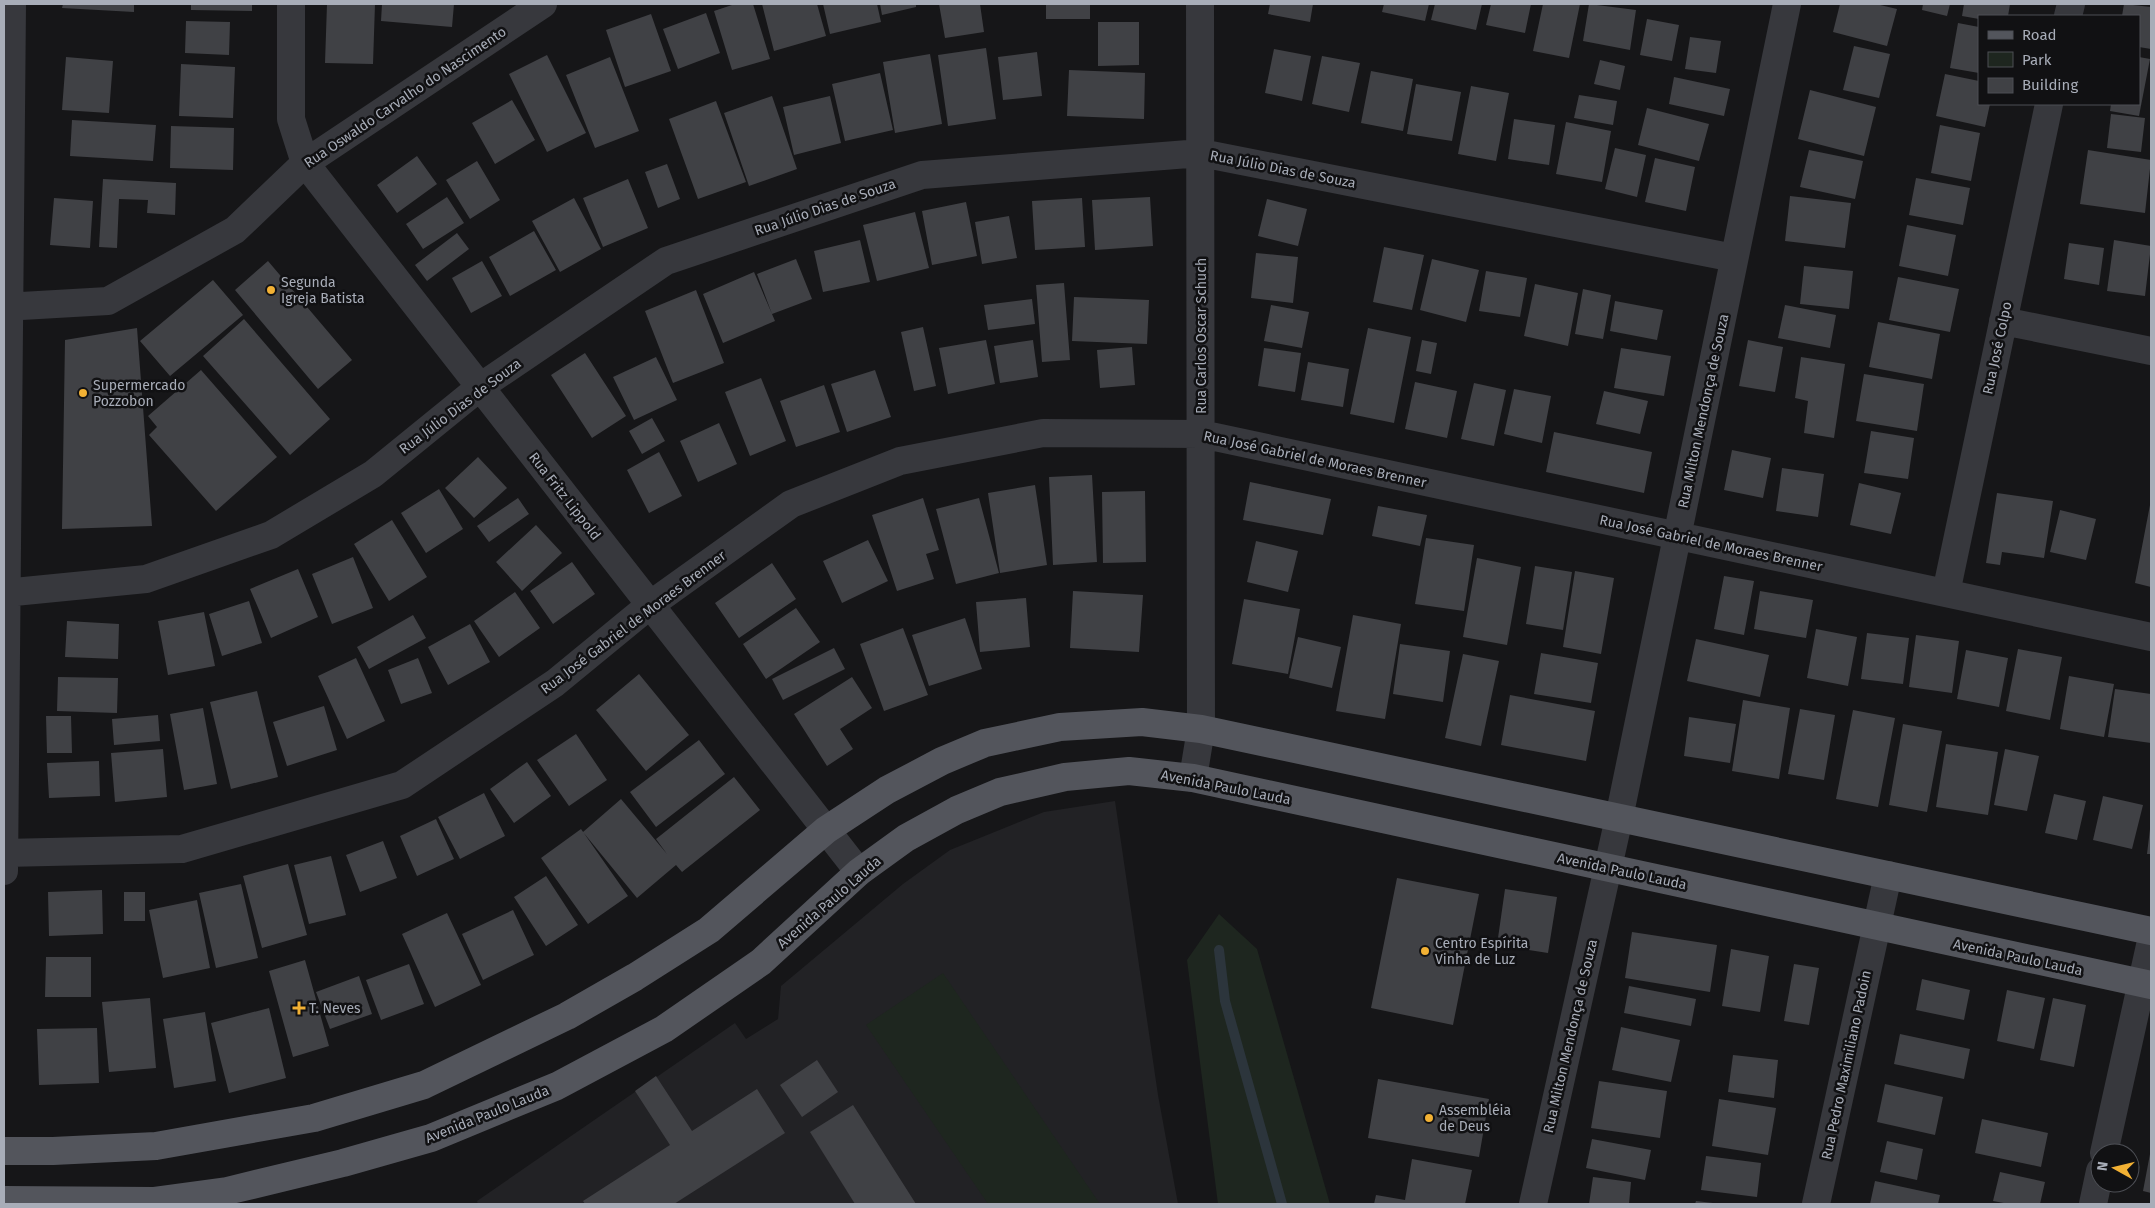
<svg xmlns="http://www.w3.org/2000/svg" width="2155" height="1208" viewBox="0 0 2155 1208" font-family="'Fira Sans',sans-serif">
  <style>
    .built { fill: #222225 }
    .green { fill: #1e261f }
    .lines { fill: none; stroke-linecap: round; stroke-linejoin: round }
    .stream { stroke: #2c353c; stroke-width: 10 }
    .building { fill: #404145 }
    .minor { stroke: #37383d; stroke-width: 28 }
    .major { stroke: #53555c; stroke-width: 28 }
    .poi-dot { fill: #f2b134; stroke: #111113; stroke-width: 2 }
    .labels { text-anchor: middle; stroke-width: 5; stroke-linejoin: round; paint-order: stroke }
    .street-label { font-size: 14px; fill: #a8adb8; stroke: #111113 }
    .poi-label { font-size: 14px; fill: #a8adb8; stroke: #111113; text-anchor: start }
  </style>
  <rect width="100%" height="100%" fill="#161618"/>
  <!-- built -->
  <path class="built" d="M1115,801L1158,1095L1178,1204H478L477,1201L735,1023L746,1039L778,1019L781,986L903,884L950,850L1044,812Z"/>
  <!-- green -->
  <path class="green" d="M1219,914L1257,949L1330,1204H1218L1187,960Z
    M943,973L1100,1204H988L866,1025Z"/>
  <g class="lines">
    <!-- stream -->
    <path class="stream" d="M1219,950L1225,1001L1282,1204"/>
  </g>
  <!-- building -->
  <path class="building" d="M63,4H134V12L62,8Z
    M191,4H252V11L191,10Z
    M327,4H375L373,64L325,63Z
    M382,4H454L452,27L381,21Z
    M735,4H753L770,59L732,70L714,11Z
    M762,4H817L826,36L774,51Z
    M823,4H877L881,22L830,34Z
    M880,4H916V7L882,15Z
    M939,4H980L984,32L945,38Z
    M1046,4H1090V19H1046Z
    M1270,4H1313L1310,22L1268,14Z
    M1384,4H1429L1425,21L1382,12Z
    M1435,4H1482L1476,30L1431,20Z
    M1491,4H1531L1525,33L1486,25Z
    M1543,4H1580L1569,58L1533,51Z
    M1589,4L1636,10L1630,50L1583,41Z
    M1840,4H1876L1897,9L1887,46L1833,32Z
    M1923,4H1950L1947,16L1922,10Z
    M1964,4H2010L2008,16H1979V19L1962,16Z
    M2124,4L2151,7V49L2139,47V16H2122Z
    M706,13L720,53L678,69L663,29Z
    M651,14L671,71L625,87L606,30Z
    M1647,19L1679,25L1672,61L1640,55Z
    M186,21L230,22L229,55L185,53Z
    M1098,22H1139V65L1098,66Z
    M1958,23L1979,27V73L1950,68Z
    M1690,37L1721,41L1716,73L1685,69Z
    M1854,46L1890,54L1879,98L1843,90Z
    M986,48L996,119L948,126L938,55Z
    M1274,49L1311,56L1302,101L1265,93Z
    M1037,52L1042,96L1003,100L998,57Z
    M930,54L942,124L895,133L883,62Z
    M547,55L586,133L547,152L509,74Z
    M1322,56L1360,63L1349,112L1312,104Z
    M66,57L113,61L109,113L62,110Z
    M610,57L639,131L595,148L566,75Z
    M2139,57L2150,59L2139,116L2110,111L2111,104H2139Z
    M1600,60L1625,66L1620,90L1594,84Z
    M181,64L235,67L233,118L179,116Z
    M1069,70L1145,73L1144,119L1067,116Z
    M1371,71L1413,79L1403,131L1361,123Z
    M880,73L893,130L845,141L832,84Z
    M1945,74L1979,81V104H1990L1985,127L1936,116Z
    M1674,77L1730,89L1724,116L1669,104Z
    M1416,84L1461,92L1452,141L1407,134Z
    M1471,86L1509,93L1496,161L1458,154Z
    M1810,90L1876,107L1864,156L1798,139Z
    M1579,95L1617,101L1613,125L1574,118Z
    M772,96L797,169L749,186L724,113Z
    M830,96L841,143L794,155L783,107Z
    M512,100L535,140L495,164L472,123Z
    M716,101L746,182L698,199L669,119Z
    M1647,108L1709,124L1699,161L1638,145Z
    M2111,114L2145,118L2141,152L2107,148Z
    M1514,119L1555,125L1549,165L1508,159Z
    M72,120L156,125L153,161L70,156Z
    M1566,122L1611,131L1602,182L1556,174Z
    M1940,125L1980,133L1971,181L1931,173Z
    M171,126L234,128L233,170L170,168Z
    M1615,148L1646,155L1637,197L1605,189Z
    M1809,150L1863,161L1855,199L1800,187Z
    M2088,150L2151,160L2145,213L2080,204Z
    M417,156L437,184L397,213L377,185Z
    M1655,158L1695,167L1686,211L1645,202Z
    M477,161L500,200L470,219L446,180Z
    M667,164L680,199L658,208L645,172Z
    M1916,178L1970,188L1963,225L1909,215Z
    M103,179L176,183L175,215L147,213L148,200L119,199L117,248L99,247Z
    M628,179L648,228L603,247L583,198Z
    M1790,196L1851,203L1845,248L1785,241Z
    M447,197L464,223L423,249L406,224Z
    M1150,197L1153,246L1095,250L1092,200Z
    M54,198L93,201L90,248L50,245Z
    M574,198L601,249L560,272L532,221Z
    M1082,198L1085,247L1035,250L1032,201Z
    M1267,199L1307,209L1298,246L1258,236Z
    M966,202L977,256L932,265L922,211Z
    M915,212L929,268L877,281L863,225Z
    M1009,216L1017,258L982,264L975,222Z
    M1907,225L1956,235L1948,276L1899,266Z
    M534,231L556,270L510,296L489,257Z
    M457,233L469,249L427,281L415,265Z
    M860,240L870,282L823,292L814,251Z
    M2114,240L2151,246L2145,296L2107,291Z
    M2069,243L2104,248L2099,285L2064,279Z
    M1384,247L1424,255L1412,310L1373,302Z
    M1256,253L1298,257L1293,303L1251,298Z
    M796,259L812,299L772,314L757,274Z
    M1432,259L1479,270L1466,322L1420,310Z
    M268,261L352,360L318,389L235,290Z
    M482,261L502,296L471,313L452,278Z
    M1804,266L1853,271L1849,309L1800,304Z
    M1486,271L1527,278L1520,317L1479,311Z
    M754,272L775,321L723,343L703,294Z
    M1898,277L1959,289L1950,332L1889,320Z
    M213,280L243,315L170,376L140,341Z
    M1064,283L1070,360L1042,362L1036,285Z
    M1535,284L1578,293L1568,346L1524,336Z
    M1583,289L1611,295L1603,339L1575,334Z
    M696,290L724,363L673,383L645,311Z
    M1074,297L1149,300L1147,344L1072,341Z
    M1032,299L1035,324L988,330L984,305Z
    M1615,301L1663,310L1657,340L1610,331Z
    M1271,305L1309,312L1302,348L1264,341Z
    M1785,305L1836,315L1830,348L1778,338Z
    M244,319L330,419L290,455L203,356Z
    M1878,322L1940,334L1932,379L1869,367Z
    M923,327L936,386L914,391L901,332Z
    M137,328L152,526L62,529L65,340Z
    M1368,328L1411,337L1394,423L1350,414Z
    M986,340L995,384L948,394L939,348Z
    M1033,340L1038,377L1000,383L994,346Z
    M1422,340L1437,343L1431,374L1416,371Z
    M1748,340L1783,347L1775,392L1739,386Z
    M1132,347L1135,385L1100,388L1097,350Z
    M1264,348L1301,353L1295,392L1258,386Z
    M1621,348L1671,356L1664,396L1614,388Z
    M585,353L626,416L592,438L551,375Z
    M656,357L677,400L634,420L613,377Z
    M1801,357L1845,364L1834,438L1804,433L1808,401L1795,398Z
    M1308,362L1349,369L1343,407L1301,400Z
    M201,370L277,457L216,511L149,435L157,427L148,416Z
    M875,370L891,417L847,432L831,384Z
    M1864,374L1924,384L1917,431L1856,421Z
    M761,378L786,441L750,456L725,392Z
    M1415,382L1457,391L1447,438L1405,429Z
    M1474,383L1506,390L1494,446L1461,439Z
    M824,385L840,432L796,447L780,401Z
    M1514,389L1551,396L1542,443L1504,434Z
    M1604,391L1648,401L1640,434L1596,424Z
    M652,418L665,441L642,454L629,431Z
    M719,423L737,464L698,482L680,441Z
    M1871,431L1914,438L1908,479L1864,473Z
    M1554,432L1652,452L1644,493L1546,472Z
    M1732,450L1771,458L1763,498L1724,490Z
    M659,452L682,496L649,513L627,470Z
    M478,457L507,488L474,518L445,488Z
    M1782,468L1824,474L1818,517L1776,511Z
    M1092,475L1097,562L1053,565L1049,477Z
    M1250,482L1331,499L1323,535L1243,520Z
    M1859,483L1901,493L1891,534L1850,525Z
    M1035,485L1047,565L1000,573L988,493Z
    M439,489L463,529L426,553L401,513Z
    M1145,491L1146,562L1103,563L1102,492Z
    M1997,493L2053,501L2044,558L2002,552L2000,565L1986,563Z
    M518,498L529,514L489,542L477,526Z
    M923,498L939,550L926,554L934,579L897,591L872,515Z
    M979,498L999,573L956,584L936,509Z
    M2150,505H2151V587L2135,583Z
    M1378,506L1427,515L1420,546L1372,536Z
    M2060,510L2096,519L2086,560L2050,552Z
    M392,520L427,577L389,601L354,544Z
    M536,525L562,553L522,591L496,562Z
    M1426,538L1474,545L1464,611L1415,604Z
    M868,540L888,581L842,603L823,561Z
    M1256,541L1298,551L1288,592L1247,582Z
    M353,557L373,608L332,624L312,574Z
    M1477,558L1521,567L1507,645L1463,637Z
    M572,562L595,594L553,624L530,591Z
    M772,563L796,599L739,638L715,603Z
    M1535,566L1572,572L1563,630L1526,624Z
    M298,569L318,617L271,638L250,589Z
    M1575,571L1614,578L1601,654L1563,647Z
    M1724,576L1754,581L1744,635L1714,629Z
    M1073,591L1143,595L1139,652L1070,648Z
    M1760,591L1813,600L1806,638L1754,629Z
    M515,592L540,628L499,657L474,621Z
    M1026,598L1030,647L980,652L976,602Z
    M1244,599L1300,609L1288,674L1232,664Z
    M249,601L262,643L222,656L209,614Z
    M796,608L820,642L766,679L743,644Z
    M204,612L215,666L168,675L158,621Z
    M413,615L426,638L369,669L357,647Z
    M1353,615L1401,624L1385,719L1336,711Z
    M965,618L982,669L929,686L912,635Z
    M67,621L119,624L118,659L65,657Z
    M470,624L490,662L448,685L428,647Z
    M903,628L928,695L884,711L860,644Z
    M1816,629L1857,637L1848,686L1807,678Z
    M1867,633L1909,638L1903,684L1861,679Z
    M1916,635L1959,641L1952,693L1909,687Z
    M1298,637L1341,647L1332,688L1289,678Z
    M1696,639L1769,655L1760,697L1687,681Z
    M1400,644L1450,651L1443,702L1393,694Z
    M834,648L845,669L783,700L772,679Z
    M2018,649L2062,657L2050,720L2006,711Z
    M1966,650L2008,658L1999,707L1957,699Z
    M1541,653L1598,663L1591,703L1534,694Z
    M1463,654L1499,661L1481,746L1445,738Z
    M356,658L385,721L347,739L318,676Z
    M418,658L432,693L401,704L388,670Z
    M639,674L689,735L646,771L596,710Z
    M2069,676L2114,684L2104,737L2060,729Z
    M58,677L118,678L117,713L57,711Z
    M852,677L872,708L840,729L853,749L827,766L794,714Z
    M2115,689L2151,694V743L2108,737Z
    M257,691L278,777L231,789L210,702Z
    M1510,695L1595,711L1586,761L1501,745Z
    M1743,700L1790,708L1779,779L1732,771Z
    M324,706L337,750L287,766L273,722Z
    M203,708L217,784L184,790L170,714Z
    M1800,709L1835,715L1824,780L1788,774Z
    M1853,710L1895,718L1878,807L1836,799Z
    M158,715L160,741L114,745L112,719Z
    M46,716H71L72,753H47Z
    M1689,717L1736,724L1730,763L1684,756Z
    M1903,724L1942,731L1927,812L1889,805Z
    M576,734L607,780L569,806L537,760Z
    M699,740L725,774L656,827L630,792Z
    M1946,744L1998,752L1988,815L1936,807Z
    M163,749L167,797L115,802L111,753Z
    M2005,749L2039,756L2027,811L1994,805Z
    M99,761L100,796L49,798L47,763Z
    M527,762L551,796L514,823L490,789Z
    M734,777L760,810L682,872L676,865L637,898L583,832L621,799L667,854L656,839Z
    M484,793L505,836L460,859L438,817Z
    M2054,794L2086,801L2077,840L2045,833Z
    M2103,796L2143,805L2132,849L2093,840Z
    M436,819L454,859L417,876L400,836Z
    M581,829L628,896L588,924L541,858Z
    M2150,829H2151V854H2147Z
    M383,841L397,878L360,892L346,855Z
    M331,856L346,915L309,924L294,865Z
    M288,864L307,935L262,948L243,876Z
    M546,876L578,925L546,946L514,897Z
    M1397,878L1479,894L1453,1025L1371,1008Z
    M241,884L258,958L216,968L199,893Z
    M1505,889L1557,897L1548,953L1497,945Z
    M102,890L103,934L49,936L48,892Z
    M124,892H145V921H124Z
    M197,900L210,968L163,978L149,910Z
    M513,910L534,955L483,980L462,934Z
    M447,913L481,985L435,1007L402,934Z
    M1632,932L1717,945L1710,992L1625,978Z
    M1731,949L1769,956L1760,1012L1722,1006Z
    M46,957H91V997H45Z
    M305,960L329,1046L293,1057L269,971Z
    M409,964L424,1004L381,1020L366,980Z
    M1794,964L1819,968L1809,1025L1784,1021Z
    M359,976L372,1014L330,1029L316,992Z
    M1922,979L1970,990L1964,1020L1916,1010Z
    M1629,986L1696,999L1691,1026L1624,1013Z
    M2007,990L2045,998L2034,1049L1997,1041Z
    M150,998L156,1068L109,1072L102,1002Z
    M2053,998L2086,1005L2074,1067L2040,1060Z
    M269,1008L286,1078L229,1093L211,1023Z
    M205,1012L216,1081L174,1088L163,1019Z
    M1621,1027L1680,1040L1671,1082L1612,1070Z
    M97,1028L99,1083L39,1085L37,1029Z
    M1900,1034L1970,1049L1964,1079L1894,1064Z
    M1733,1055L1778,1060L1774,1098L1728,1092Z
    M817,1060L838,1092L802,1117L780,1085Z
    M656,1076L692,1131L757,1089L785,1133L674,1204H585L583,1201L670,1145L635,1091Z
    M1378,1079L1489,1099L1479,1157L1368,1138Z
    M1599,1081L1667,1091L1660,1138L1591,1128Z
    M1885,1084L1943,1097L1935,1135L1877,1122Z
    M1719,1099L1776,1108L1768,1155L1712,1146Z
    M853,1105L916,1204H855L810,1132Z
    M1982,1119L2048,1133L2041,1167L1975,1153Z
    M1592,1139L1651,1150L1645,1180L1586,1168Z
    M1887,1141L1923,1149L1917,1180L1880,1172Z
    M2150,1154H2151V1193L2143,1191Z
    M1706,1156L1761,1163L1757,1197L1701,1190Z
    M1412,1159L1472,1170L1465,1204H1374L1376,1195L1405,1200Z
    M2000,1172L2045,1182L2040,1204H2009L1993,1201Z
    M1593,1177L1631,1182L1629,1204H1589Z
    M1875,1181L1940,1195L1938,1204H1870Z
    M1696,1201L1713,1203V1204H1695Z"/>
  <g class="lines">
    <!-- minor -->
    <path class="minor" d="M291,4V119L305,163L859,872
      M2068,16L2071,4
      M4,307L108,301L235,230L305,163L543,4
      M2003,321L2151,351
      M4,593L146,579L271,535L373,474L480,387L666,261L922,175L1201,153L1734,258
      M1946,593L2049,104
      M1193,778L1201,729L1200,4
      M4,853L182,849L402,785L555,683L650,605L791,504L900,461L1043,433L1201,434L2151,637
      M4,871L12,4
      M2104,1153L2151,941
      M1533,1204L1619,818L1787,4
      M1816,1204L1888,875
      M2093,1204L2100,1171"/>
    <!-- major -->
    <path class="major" d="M4,1151H53L156,1146L314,1118L424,1085L567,1016L635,977L709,930L826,830L887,790L942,761L985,743L1060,727L1142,722L1201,729L2151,931
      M4,1200L153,1201L227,1191L343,1163L431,1138L557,1086L664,1029L761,962L859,872L906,838L957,810L1000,792L1065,777L1129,771L1193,778L2151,985"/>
  </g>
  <!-- markers -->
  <g class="poi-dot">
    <circle cx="271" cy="290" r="5"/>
    <circle cx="83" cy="393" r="5"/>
    <circle cx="1425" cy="951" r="5"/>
    <path d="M296.5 1000.5h5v5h5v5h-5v5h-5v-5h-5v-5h5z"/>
    <circle cx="1429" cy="1118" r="5"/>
  </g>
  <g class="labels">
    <!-- street labels -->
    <g class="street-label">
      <text transform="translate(405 97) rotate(-34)" y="5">Rua Oswaldo Carvalho do Nascimento</text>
      <text transform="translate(1283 169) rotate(11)" y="5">Rua Júlio Dias de Souza</text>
      <text transform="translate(825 207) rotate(-19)" y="5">Rua Júlio Dias de Souza</text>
      <text transform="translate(1201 336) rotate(-90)" y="5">Rua Carlos Oscar Schuch</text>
      <text transform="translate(1997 348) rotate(-78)" y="5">Rua José Colpo</text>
      <text transform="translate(460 406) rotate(-37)" y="5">Rua Júlio Dias de Souza</text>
      <text transform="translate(1703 411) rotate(-78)" y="5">Rua Milton Mendonça de Souza</text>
      <text transform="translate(1315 459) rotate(12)" y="5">Rua José Gabriel de Moraes Brenner</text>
      <text transform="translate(565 496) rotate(52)" y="5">Rua Fritz Lippold</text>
      <text transform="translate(1711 543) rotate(12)" y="5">Rua José Gabriel de Moraes Brenner</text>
      <text transform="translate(633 622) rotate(-37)" y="5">Rua José Gabriel de Moraes Brenner</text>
      <text transform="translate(1226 787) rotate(11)" y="5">Avenida Paulo Lauda</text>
      <text transform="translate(1622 871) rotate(12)" y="5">Avenida Paulo Lauda</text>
      <text transform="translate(829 902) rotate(-41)" y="5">Avenida Paulo Lauda</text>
      <text transform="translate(2018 957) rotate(12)" y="5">Avenida Paulo Lauda</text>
      <text transform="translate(1570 1036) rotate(-77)" y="5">Rua Milton Mendonça de Souza</text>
      <text transform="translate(1846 1065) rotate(-78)" y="5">Rua Pedro Maximiliano Padoin</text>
      <text transform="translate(487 1114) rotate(-22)" y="5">Avenida Paulo Lauda</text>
    </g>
    <!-- poi labels -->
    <g class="poi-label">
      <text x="281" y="287">Segunda<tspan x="281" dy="16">Igreja Batista</tspan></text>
      <text x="93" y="390">Supermercado<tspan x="93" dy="16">Pozzobon</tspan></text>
      <text x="1435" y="948">Centro Espírita<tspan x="1435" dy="16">Vinha de Luz</tspan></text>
      <text x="309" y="1013">T. Neves</text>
      <text x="1439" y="1115">Assembléia<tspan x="1439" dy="16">de Deus</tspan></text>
    </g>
  </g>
  <!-- border -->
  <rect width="2155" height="1208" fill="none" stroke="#a8adb8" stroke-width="10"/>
  <!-- legend -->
  <rect x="1978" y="15" width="162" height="90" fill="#111113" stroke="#4d4f55"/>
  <rect x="1988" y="31" width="25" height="8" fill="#53555c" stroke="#4d4f55"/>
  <text x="2022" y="40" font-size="15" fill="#a8adb8">Road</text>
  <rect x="1988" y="52" width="25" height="15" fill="#1e261f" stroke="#4d4f55"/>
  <text x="2022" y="65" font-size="15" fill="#a8adb8">Park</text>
  <rect x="1988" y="78" width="25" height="15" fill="#404145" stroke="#4d4f55"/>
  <text x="2022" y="90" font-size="15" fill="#a8adb8">Building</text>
  <!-- north arrow -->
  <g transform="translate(2115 1168) rotate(278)"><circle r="24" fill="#111113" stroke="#4d4f55"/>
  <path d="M0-4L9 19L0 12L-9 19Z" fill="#f2b134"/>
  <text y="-8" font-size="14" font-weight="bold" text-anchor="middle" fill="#a8adb8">N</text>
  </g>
</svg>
